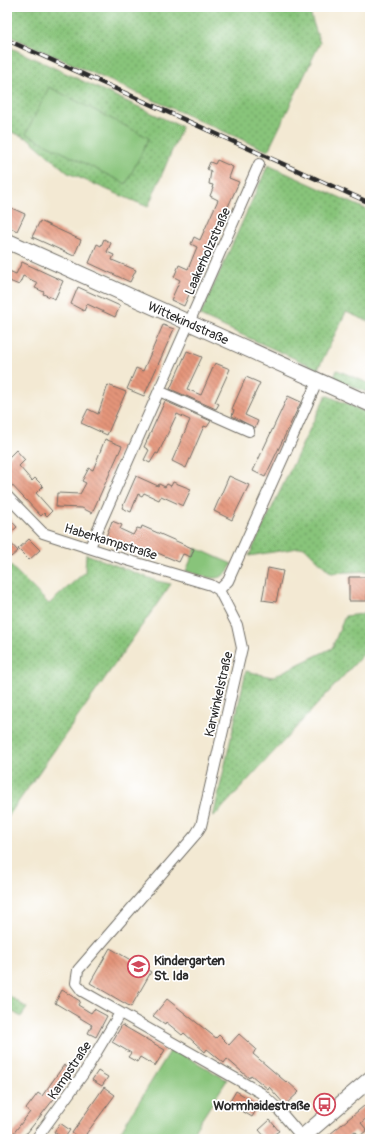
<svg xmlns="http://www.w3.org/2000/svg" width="377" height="1146" viewBox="0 0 377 1146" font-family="Pangolin,sans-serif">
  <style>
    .grass { fill: url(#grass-dots); stroke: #5a7852 }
    .green { fill: #88c47a; stroke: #5a7852 }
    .building { fill: url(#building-back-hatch) }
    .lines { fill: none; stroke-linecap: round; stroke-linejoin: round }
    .minor-casing { stroke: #716e66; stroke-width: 12 }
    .secondary-casing { stroke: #716e66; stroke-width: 17 }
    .minor { stroke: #fff; stroke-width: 10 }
    .secondary { stroke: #fff; stroke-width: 15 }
    .rail-casing { stroke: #2b2b2b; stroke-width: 4.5 }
    .rail { stroke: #fff; stroke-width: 3; stroke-dasharray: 9; stroke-linecap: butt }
    .labels { text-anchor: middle; stroke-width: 3.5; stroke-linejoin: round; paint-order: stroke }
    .street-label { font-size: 13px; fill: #2b2b2b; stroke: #fff }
    .poi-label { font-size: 13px; font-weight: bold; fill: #2b2b2b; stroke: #fff; text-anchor: start }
  </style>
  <defs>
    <pattern id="grass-dots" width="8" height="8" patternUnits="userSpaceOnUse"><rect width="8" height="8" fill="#88c47a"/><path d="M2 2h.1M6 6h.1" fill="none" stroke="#6f9f64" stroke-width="1.8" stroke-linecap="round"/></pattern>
    <pattern id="building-back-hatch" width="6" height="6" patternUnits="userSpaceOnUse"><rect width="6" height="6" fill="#e49479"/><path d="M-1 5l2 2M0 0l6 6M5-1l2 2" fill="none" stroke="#b97963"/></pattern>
  </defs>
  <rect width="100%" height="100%" fill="#fff"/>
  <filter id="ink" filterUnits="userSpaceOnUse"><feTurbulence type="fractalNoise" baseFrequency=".025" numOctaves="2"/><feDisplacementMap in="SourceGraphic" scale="8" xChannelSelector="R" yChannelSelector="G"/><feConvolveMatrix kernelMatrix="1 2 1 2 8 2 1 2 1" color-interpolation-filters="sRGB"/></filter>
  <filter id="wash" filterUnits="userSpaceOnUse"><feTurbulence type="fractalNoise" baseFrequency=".012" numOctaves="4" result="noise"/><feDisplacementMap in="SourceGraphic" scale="16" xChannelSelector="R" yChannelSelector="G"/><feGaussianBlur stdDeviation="0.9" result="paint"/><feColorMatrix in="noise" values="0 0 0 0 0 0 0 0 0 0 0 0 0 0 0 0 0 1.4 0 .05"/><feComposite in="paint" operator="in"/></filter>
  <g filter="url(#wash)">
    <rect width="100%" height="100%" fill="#f3e9d3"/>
    <!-- grass -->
    <path class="grass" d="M7,7H308L320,43L268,151L7,35Z
      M7,46L182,127L148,207L68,173L29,139L7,130Z
      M268,165L370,211V322L346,312L318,369L200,316Z
      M337,370L370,384V394L334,378Z
      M326,395L370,414V571L331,573L304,547L249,556Z
      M86,554L157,581L171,584L7,818V562L49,604L85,572Z
      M370,613V647L213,818L246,671L272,677L332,648L345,616Z
      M7,994L27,1008L21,1017L7,1008Z"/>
    <!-- green -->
    <path class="green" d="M49,87L149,138L126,184L26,134Z
      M196,548L232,564C221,587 206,576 186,571Z
      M172,1048L227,1080L189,1139H116Z"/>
    <g id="blocks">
      <!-- building -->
      <path class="building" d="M217,160L233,167L229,178L239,182L184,306L171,300L180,280L174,277L179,265L188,269L197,247L191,244L194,237L200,240L218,200L210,196L213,188H212L213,185L209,184L211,171L207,169L210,162L215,164Z
        M7,206L25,214L17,231L7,226Z
        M40,221L81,240L74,256L32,237Z
        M104,239L111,243L107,252L114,255L112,260L136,270L130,282L89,263L97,244L101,246Z
        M22,262L63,281L55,299L43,294L44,292L35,288L38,283L23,276L19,285L7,280L9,271L16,274Z
        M78,287L120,306L115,317L87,304L84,311L71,304Z
        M163,325L174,329L144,396L127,389L136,368L143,371Z
        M187,351L202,357L187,389L201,395L215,363L230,369L215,402L219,404L216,409L170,389Z
        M246,377L260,383L245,415L258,421L255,428L232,416L234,410L232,409Z
        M108,385L126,392L107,435L81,423L88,409L98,414Z
        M288,396L301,402L265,477L253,471Z
        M165,401L211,421L207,427L204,426L186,468L172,461L190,420L177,414L158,454L156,453L150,463L144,460L149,450L144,447Z
        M105,439L122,446L92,513L82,508L56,507L57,493L80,494L86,483L82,481L89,468L93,470Z
        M16,450L25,460L19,466L32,481L35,478L43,486L36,493L52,511L47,516L44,513L41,516L7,480V459Z
        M136,476L158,486L159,484L165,487L167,484L171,486L173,482L191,489L183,506L161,496L159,500L144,493L142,496L138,494L131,512L122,508Z
        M229,476L249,485L232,520L214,511Z
        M7,516L17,527L7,536Z
        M112,521L122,525L120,529L133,535L137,528L141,529L142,526L194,549L191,557L183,554L179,562L153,551L151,555L125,543L123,547L105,539Z
        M7,539L18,551L11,557L7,553Z
        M29,539L40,550L29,560L18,549Z
        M268,568L283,571L276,602L262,600Z
        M349,577H367V601H349Z
        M110,948L151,972L131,1007L90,983Z
        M62,990L80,1001L78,1005L91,1013L94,1009L107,1016L96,1037L88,1033L92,1025L55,1003Z
        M167,999L216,1038L219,1035L229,1045L239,1034L256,1049L253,1054L286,1082L287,1081L299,1092L285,1105L269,1087L268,1089L251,1075L249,1078L227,1059L224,1063L207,1049L205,1052L184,1033L182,1035L166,1022L165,1024L153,1016Z
        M122,1025L165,1050L155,1066L140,1057L137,1062L128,1057L131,1053L112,1042Z
        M64,1065L73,1072L57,1095L27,1133H26L21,1139H9L30,1112L26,1109L38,1093L42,1096Z
        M98,1071L108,1077L102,1086L92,1080Z
        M104,1087L115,1095L86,1134L94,1139H80L72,1133Z
        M236,1091L259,1105L252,1117L229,1103Z
        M370,1101V1115L361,1123L367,1130L360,1136L355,1131L345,1139H324Z
        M270,1120L279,1131L267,1139L259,1130Z
        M60,1123L70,1130L64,1139L54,1132Z"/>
    </g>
  </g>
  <g filter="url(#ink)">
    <use href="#blocks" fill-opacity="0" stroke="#716e66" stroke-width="1"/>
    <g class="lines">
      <defs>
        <path id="minor" d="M159,391L249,431
          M7,496L43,533L117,557L211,585L219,590
          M90,547L259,164
          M219,590L237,625L242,648L201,826L196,834L78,970L76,983L82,991L261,1093L278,1109L302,1137
          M219,590L228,581L318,380
          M36,1139L84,1073L120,1013"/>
        <g id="secondary">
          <path id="s1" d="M7,241L370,404"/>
          <path d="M300,1139L370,1079"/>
        </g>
      </defs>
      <!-- minor casing -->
      <use href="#minor" class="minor-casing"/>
      <!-- secondary casing -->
      <use href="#secondary" class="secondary-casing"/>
      <!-- minor -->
      <use href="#minor" class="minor"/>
      <!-- secondary -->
      <use href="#secondary" class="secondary"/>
      <defs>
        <path id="rail" d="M7,40L370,203"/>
      </defs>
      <!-- rail casing -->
      <use href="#rail" class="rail-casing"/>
      <!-- rail -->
      <use href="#rail" class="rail"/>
    </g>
  </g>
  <!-- icons -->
  <defs>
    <symbol id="school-ring" viewBox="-11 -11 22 22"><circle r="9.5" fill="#fff" stroke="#d1495b" stroke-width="1.5"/><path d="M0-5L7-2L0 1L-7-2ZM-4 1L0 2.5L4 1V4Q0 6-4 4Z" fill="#d1495b"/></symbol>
    <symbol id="bus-ring" viewBox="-11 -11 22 22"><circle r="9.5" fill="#fff" stroke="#d1495b" stroke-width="1.5"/><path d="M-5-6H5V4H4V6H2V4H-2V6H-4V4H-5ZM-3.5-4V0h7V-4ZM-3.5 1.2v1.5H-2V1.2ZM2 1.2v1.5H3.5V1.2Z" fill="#d1495b"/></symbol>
  </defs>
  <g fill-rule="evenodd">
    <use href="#school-ring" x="126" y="954" width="25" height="25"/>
    <use href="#bus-ring" x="312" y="1092" width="25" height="25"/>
  </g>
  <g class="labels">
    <!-- street labels -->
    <g class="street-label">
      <text transform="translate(207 251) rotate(-66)" y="5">Laakerholzstraße</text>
      <text dy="5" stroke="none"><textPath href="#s1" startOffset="199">Wittekindstraße</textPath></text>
      <text transform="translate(111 541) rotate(17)" y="5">Haberkampstraße</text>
      <text transform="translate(218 694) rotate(-77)" y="5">Karwinkelstraße</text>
      <text transform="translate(69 1070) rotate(-56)" y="5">Kampstraße</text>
    </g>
    <!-- poi labels -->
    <g class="poi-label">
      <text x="154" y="965">Kindergarten<tspan x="154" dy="15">St. Ida</tspan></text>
      <text x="310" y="1110" text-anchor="end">Wormhaidestraße</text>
    </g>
  </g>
  <!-- margin -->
  <rect width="377" height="1146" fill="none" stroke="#fff" stroke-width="24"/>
</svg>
